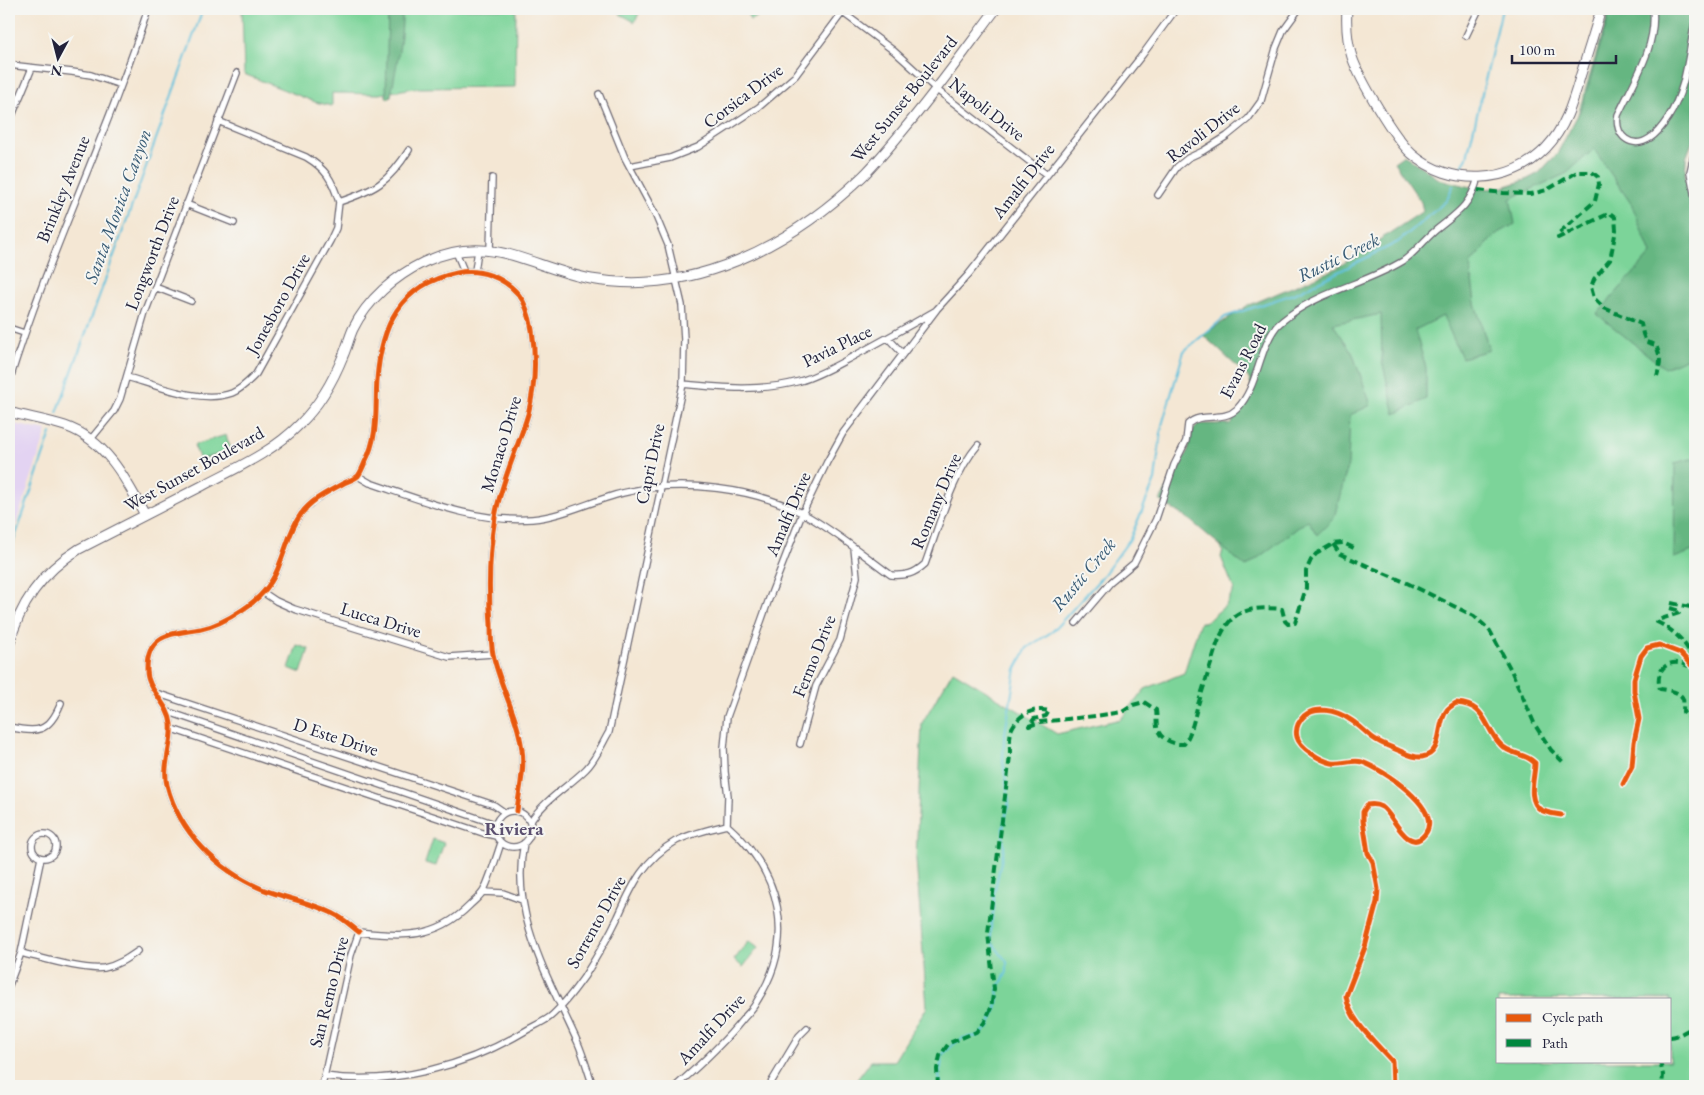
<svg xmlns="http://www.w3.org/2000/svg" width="1704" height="1095" viewBox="0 0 1704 1095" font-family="'EB Garamond',serif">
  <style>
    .built { fill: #e3d3f2 }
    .green { fill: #7cd499; stroke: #4f7b6a; fill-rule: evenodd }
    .forest { fill: #65b681; stroke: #446c5e }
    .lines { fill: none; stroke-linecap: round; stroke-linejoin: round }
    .stream { stroke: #5fc1dd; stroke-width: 2 }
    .street-casing { stroke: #6c6771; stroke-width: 8 }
    .secondary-casing { stroke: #6c6771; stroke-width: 11 }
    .street { stroke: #fff; stroke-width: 5.5 }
    .secondary { stroke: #fff; stroke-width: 9 }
    .quiet { stroke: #00873e; stroke-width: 4; stroke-dasharray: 8 4; stroke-linecap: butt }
    .cycleway-casing { stroke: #f6f6f2; stroke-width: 8 }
    .cycleway { stroke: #e8590c; stroke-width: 5 }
    .labels { text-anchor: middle; stroke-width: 4; stroke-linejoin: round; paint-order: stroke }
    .street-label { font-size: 18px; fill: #22223b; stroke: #f6f6f2 }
    .water-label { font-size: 19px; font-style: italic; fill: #375a74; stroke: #f6f6f2 }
    .neighbourhood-label { font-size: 19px; font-weight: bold; fill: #5b4f6f; stroke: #f6f6f2 }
  </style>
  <rect width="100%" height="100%" fill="#f6f6f2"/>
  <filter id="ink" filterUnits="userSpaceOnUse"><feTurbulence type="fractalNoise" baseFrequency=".02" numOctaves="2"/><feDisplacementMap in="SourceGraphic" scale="10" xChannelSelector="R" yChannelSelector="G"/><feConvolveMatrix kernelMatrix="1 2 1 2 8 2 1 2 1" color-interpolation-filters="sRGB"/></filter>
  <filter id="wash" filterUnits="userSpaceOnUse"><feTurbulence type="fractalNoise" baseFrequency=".0096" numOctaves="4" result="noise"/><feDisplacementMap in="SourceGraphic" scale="20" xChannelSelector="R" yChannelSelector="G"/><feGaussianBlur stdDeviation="1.12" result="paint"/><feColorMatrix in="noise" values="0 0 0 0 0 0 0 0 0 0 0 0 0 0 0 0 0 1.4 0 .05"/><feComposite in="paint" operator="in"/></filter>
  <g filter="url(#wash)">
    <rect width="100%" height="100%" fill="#f4e7d4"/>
    <!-- built -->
    <path class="built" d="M9,423L47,431L9,544Z"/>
    <!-- green -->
    <path class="green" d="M242,9H516L515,87L414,88L379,94L332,93V106L315,102L244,74Z
      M623,9H641L635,22L620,14Z
      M752,9H768L769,12L750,20L746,11Z
      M1610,9H1695V134L1686,158L1685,178L1690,207L1695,220V1086H852L871,1061H894L927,1007L916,859L922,723L953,671L1057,734L1121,719L1145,689L1184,673L1200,622L1205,623L1226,605L1234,589L1221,557L1223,551L1211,527L1225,433L1245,406L1265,361L1479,189L1500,188L1526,180L1539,173L1557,154L1577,117ZM1498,999H1670V1061H1498Z
      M226,435L231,450L200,460L194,445Z
      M297,645L309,649L301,673L289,668Z
      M433,839L444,843L436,866L425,863Z
      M749,941L758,948L743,967L734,960Z"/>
    <!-- forest -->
    <path class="forest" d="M388,9H402C403,38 396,67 391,96L388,99L386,96Z
      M1611,9H1695V134L1686,158L1685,178L1690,207L1695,220V355L1664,368L1597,314L1651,254L1632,205L1594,149L1567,173L1510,199L1515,224L1495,235L1470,264L1475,303L1489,350L1462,358L1443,316L1415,330L1426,368V399L1395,414L1382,361L1381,314L1333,324L1352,352L1371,405L1350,415L1348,465L1334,518L1317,535L1308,520L1246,567L1191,521L1160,501L1188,450L1192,431L1198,424H1230L1254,391L1248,377L1203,335L1247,306L1335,269L1423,211L1421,202L1394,162L1404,155L1439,179L1479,189L1500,188L1526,180L1539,173L1557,154L1582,107Z
      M1695,458V550L1674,558L1675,463Z"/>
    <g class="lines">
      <!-- stream -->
      <path class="stream" d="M1462,167L1467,157L1502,9
        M57,413L203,9
        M9,555L51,433
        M942,1086L939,1077L943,1054L955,1043L963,1038L978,1036L988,1028L996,1010L999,987L1007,972V962L991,941V923L994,909V894L1004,848L1003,828L1009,802L1003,761L1004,739L1016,669L1027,648L1053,631L1102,577L1130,539L1155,480L1162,425L1184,351L1225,317L1296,293L1398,242L1446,201L1453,186"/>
    </g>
  </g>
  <g filter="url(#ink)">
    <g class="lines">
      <defs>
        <path id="street" d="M838,9L894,51L937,90L1047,175
          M1653,9C1657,47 1634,81 1618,115C1614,136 1632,150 1650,138C1657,134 1664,124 1668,118C1687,88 1688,55 1695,22
          M1466,36L1479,9
          M9,65L72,72L91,75L121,85
          M218,121L306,157C326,169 332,179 339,202
          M9,123L32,68
          M1695,151L1690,172L1695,198
          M630,166L670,158L698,147L759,107L795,76L845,9
          M1158,195L1177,167L1188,158L1203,151L1227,136L1248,119L1261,101L1276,48L1283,31L1299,9
          M186,204L234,223
          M490,250L492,178
          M456,252L464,271
          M475,271L478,250
          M155,287L191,301
          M9,328L24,333
          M888,338L903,354
          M127,377C158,386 201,404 232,393C242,389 249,381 256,374L330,241L336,228L339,202C375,190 388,183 409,150
          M9,382C48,255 107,135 148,9
          M683,384C722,388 761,392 800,381C818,376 835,366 852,357C880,342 907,327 935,311
          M91,439L114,411L120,399L145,313L237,73
          M358,476L370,483C422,500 476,523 532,519C565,516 595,499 627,492C682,479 754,488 804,514C835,531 862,554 891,575C906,576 914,574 925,564C939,526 952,475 978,445
          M264,593L276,601L294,609L449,657L493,654
          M1076,623L1110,583L1134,563L1156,519L1174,465L1186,441L1188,424C1202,411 1223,423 1237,409C1258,387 1258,351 1276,327C1279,323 1285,319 1290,315C1324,290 1367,283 1403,261C1415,253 1424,240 1436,230C1457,213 1470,206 1478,178
          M156,693L494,805L504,812
          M169,712L495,824
          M9,727C37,733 49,733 61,703
          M172,729L483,833L496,836
          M800,744L816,686L840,640L857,577L854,548
          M495 829a18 18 0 1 1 36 0a18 18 0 1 1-36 0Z
          M530,822C545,799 568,787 586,769C596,759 602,744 609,732L683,384L684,340L682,305L668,245L655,214L625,158L599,94
          M32 846a12 12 0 1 1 24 0a12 12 0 1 1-24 0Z
          M524,843C509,915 550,980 578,1043C584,1057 588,1072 593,1086
          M484,892L503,893L522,900
          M359,932C351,926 343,918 334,914C314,903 284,898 262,889C217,870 179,832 167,785C162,765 173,744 171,724C169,703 146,690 147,669C147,632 174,634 201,629C216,626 230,618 242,610C261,598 273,584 280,563C287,546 290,529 301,514C312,499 328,492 344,483C349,481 354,479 358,476C361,472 363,467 365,462C379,435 375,409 377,380C381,326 399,285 457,273C479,268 504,277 519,295C527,305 530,318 532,330C536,357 535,388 528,414C518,448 501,482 495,517C489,553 488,587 491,624C491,634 491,645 493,654C500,687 518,716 522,750C525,769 519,791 517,811
          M359,932C402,937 436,939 469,906C474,901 481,896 484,890C491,875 496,858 501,843
          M21,953C42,958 84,971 104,968C118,965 128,958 138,951
          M9,985L21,953L41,858
          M324,1076C394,1086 467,1066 527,1030C534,1026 543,1022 550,1017C563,1006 574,991 584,977C596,958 608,938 618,917C632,886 644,859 676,841C692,833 710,829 727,825
          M322,1086L351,955L359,932
          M676,1086C700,1065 723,1044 743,1019C748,1013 754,1008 757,1001C797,939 781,872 727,825L728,796L725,772L724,748L727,717L769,599L802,514L827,462L843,433L937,309L968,275L1143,54L1176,9
          M769,1086L799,1036L807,1028"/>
        <path id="secondary" d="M1347,9C1346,25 1347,42 1352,57C1360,80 1394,138 1412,154C1450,187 1511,185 1546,148C1566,127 1573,101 1581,74C1588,52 1595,30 1601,9
          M9,412C27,417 47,420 65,426C106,440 126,479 145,515
          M9,646C19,604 42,572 79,549C120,528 161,507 202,486C236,468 273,452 300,424C319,405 333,381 343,356C347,347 349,338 353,329C367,300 395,276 424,262C491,231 528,267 591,279C693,297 791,245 863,176C878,161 891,145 905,128C937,90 966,49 996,9"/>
      </defs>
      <!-- street casing -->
      <use href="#street" class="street-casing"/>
      <!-- secondary casing -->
      <use href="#secondary" class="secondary-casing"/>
      <!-- street -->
      <use href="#street" class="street"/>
      <!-- secondary -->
      <use href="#secondary" class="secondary"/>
      <!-- quiet -->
      <path class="quiet" d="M1478,190L1503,193L1531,194L1547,190L1577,172H1592L1598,177L1599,184L1595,201L1558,234V238L1610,213L1615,217L1616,230L1610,260L1594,279L1591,287L1594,298L1604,308L1641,324L1643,334L1646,342L1656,345C1661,359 1661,362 1657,376
        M1333,544L1340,554L1407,583L1474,616L1484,625L1490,631L1511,670L1535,725L1551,750L1564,763
        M1671,603L1695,608
        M1670,608L1680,611L1679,613L1658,620L1657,622C1673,630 1686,641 1692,658L1688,666C1670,657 1654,668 1660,689C1667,690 1680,691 1683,699C1684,702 1683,709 1683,712L1695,723
        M1670,1037C1680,1037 1686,1029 1695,1028
        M1660,1061L1663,1075L1662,1086
        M938,1086L937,1069L940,1056L949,1043L976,1032L984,1023L991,1008L994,989L988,933L1010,756C1010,747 1009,736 1012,728C1019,714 1034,707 1049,711L1046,716L1034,719L1029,726L1040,722L1095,716L1122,712L1133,705L1144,702L1156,710C1157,716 1156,721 1157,727C1159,739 1173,745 1184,744C1191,735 1194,719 1197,708C1202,691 1208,674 1213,657C1225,616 1238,605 1282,609L1285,621L1288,624L1295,623L1306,588V571L1311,560L1316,554L1333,544L1343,543L1354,548"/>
      <defs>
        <path id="cycleway" d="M1623,784L1632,766L1634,742L1639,719L1634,691V679L1641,656L1647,648L1659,645L1680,653L1695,669
          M359,932C351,926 343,918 334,914C314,903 284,898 262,889C217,870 179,832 167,785C162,765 173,744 171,724C169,703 146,690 147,669C147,632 174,634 201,629C216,626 230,618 242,610C261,598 273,584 280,563C287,546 290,529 301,514C312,499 328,492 344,483C349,481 354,479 358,476C361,472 363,467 365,462C379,435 375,409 377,380C381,326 399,285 457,273C479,268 504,277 519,295C527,305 530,318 532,330C536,357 535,388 528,414C518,448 501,482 495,517C489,553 488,587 491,624C491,634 491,645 493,654C500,687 518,716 522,750C525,769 519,791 517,811
          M1393,1086L1392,1061C1376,1043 1349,1020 1346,996L1365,947L1377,902L1378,889L1373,862L1368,853L1363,821V812L1367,805C1373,804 1377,804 1382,807C1393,814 1408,856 1425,834C1444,809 1382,769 1362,762C1352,759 1342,765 1332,763C1321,761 1300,748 1297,737C1295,729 1298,722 1304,716C1316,706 1336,710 1349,719C1358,724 1365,732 1373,738C1381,744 1391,747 1400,751C1407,754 1414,758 1422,757C1444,754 1436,723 1447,710C1449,707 1453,705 1456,703C1488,705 1483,727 1501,745C1510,755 1524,752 1535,763C1535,777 1526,800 1541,810C1546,813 1555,814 1561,815"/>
      </defs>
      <!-- cycleway casing -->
      <use href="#cycleway" class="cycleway-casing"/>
      <!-- cycleway -->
      <use href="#cycleway" class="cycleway"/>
    </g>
  </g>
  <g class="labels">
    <!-- street labels -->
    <g class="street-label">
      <text transform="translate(743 96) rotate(-37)" y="6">Corsica Drive</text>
      <text transform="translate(904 99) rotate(-51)" y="6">West Sunset Boulevard</text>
      <text transform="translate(987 109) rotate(38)" y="6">Napoli Drive</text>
      <text transform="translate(1203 132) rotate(-38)" y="6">Ravoli Drive</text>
      <text transform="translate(1023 181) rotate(-52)" y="6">Amalfi Drive</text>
      <text transform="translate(63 189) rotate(-68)" y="6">Brinkley Avenue</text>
      <text transform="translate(152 253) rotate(-69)" y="6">Longworth Drive</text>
      <text transform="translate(278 304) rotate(-61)" y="6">Jonesboro Drive</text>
      <text transform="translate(837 346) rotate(-26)" y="6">Pavia Place</text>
      <text transform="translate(1243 361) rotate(-63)" y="6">Evans Road</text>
      <text transform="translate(501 444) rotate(-73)" y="6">Monaco Drive</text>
      <text transform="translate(650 464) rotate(-78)" y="6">Capri Drive</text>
      <text transform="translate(194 469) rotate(-29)" y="6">West Sunset Boulevard</text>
      <text transform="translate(936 501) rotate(-67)" y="6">Romany Drive</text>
      <text transform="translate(788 514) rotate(-67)" y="6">Amalfi Drive</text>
      <text transform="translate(381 620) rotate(17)" y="6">Lucca Drive</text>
      <text transform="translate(814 656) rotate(-68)" y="6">Fermo Drive</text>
      <text transform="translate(336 737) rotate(18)" y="6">D Este Drive</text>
      <text transform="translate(596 922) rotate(-61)" y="6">Sorrento Drive</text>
      <text transform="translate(329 992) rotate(-76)" y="6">San Remo Drive</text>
      <text transform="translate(711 1029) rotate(-47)" y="6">Amalfi Drive</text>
    </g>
    <!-- water labels -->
    <g class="water-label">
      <text transform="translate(117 206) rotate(-70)" y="7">Santa Monica Canyon</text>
      <text transform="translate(1338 257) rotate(-26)" y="7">Rustic Creek</text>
      <text transform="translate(1083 574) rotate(-50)" y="7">Rustic Creek</text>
    </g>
    <!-- neighbourhood labels -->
    <g class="neighbourhood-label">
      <text x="514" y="835">Riviera</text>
    </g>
  </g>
  <!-- margin -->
  <rect width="1704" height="1095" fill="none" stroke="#f6f6f2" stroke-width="30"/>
  <!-- legend -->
  <rect x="1496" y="998" width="175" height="65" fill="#f6f6f2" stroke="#a1a1a9"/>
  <rect x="1506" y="1014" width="25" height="8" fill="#e8590c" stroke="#a1a1a9"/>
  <text x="1542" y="1022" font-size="15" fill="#22223b">Cycle path</text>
  <rect x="1506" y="1039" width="25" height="8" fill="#00873e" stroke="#a1a1a9"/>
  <text x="1542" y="1048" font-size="15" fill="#22223b">Path</text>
  <!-- north arrow -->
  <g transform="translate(58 58) rotate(187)" stroke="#f6f6f2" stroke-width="4" paint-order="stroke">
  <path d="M0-4L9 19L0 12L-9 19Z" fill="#22223b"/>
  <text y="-8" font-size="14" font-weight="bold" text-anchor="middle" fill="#22223b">N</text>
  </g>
  <!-- scale -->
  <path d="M1512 55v8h104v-8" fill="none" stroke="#22223b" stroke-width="2.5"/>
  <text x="1519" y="55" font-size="15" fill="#22223b" stroke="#f6f6f2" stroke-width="4" paint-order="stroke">100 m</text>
</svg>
